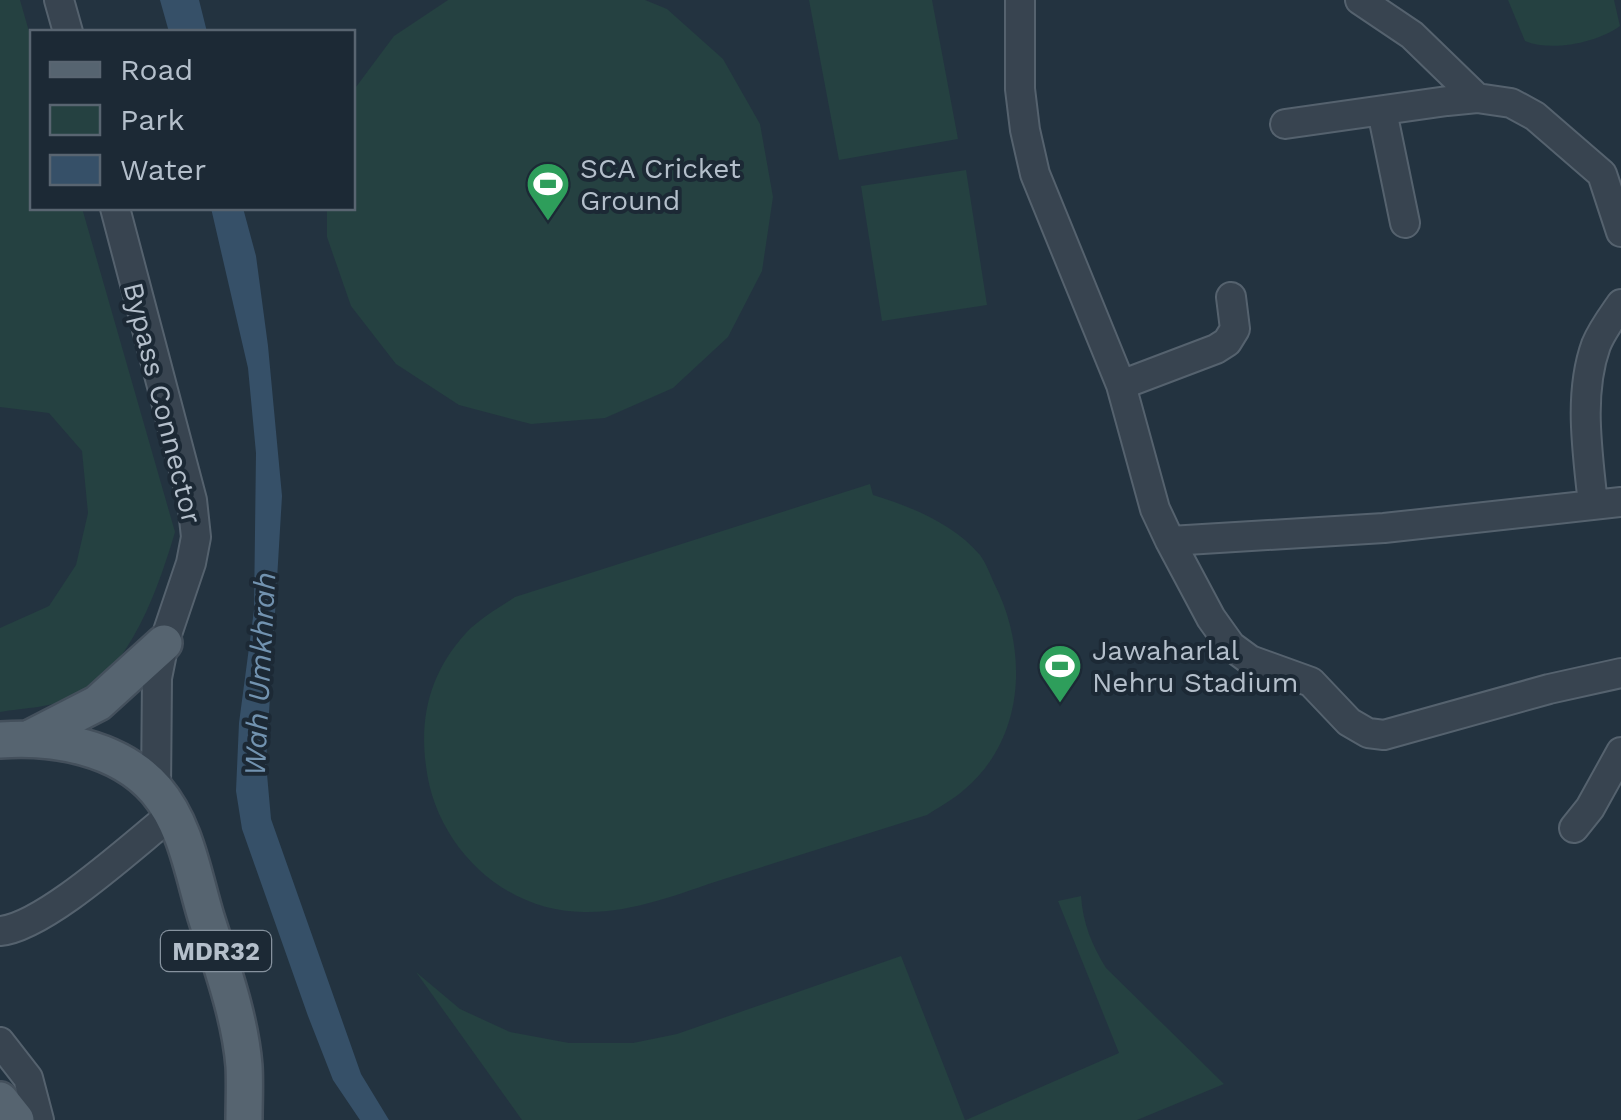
<svg xmlns="http://www.w3.org/2000/svg" width="1621" height="1120" viewBox="0 0 1621 1120" font-family="'Work Sans',sans-serif">
  <style>
    .green { fill: #254141 }
    .water { fill: #365068 }
    .lines { fill: none; stroke-linecap: round; stroke-linejoin: round }
    .minor-casing { stroke: #55626e; stroke-width: 32 }
    .major-casing { stroke: #44505c; stroke-width: 40 }
    .minor { stroke: #384450; stroke-width: 28 }
    .major { stroke: #566470; stroke-width: 35 }
    .labels { text-anchor: middle; stroke-width: 8; stroke-linejoin: round; paint-order: stroke }
    .shield { fill: #1c2935; stroke: #86929e; stroke-width: 2.5 }
    .shield-label { font-size: 25px; font-weight: bold; fill: #b4bfcb }
    .poi-label { font-size: 28px; fill: #b4bfcb; stroke: #1c2935; text-anchor: start }
    .street-label { font-size: 28px; fill: #b4bfcb; stroke: #1c2935 }
    .water-label { font-size: 30px; font-style: italic; fill: #7293b0; stroke: #1c2935 }
  </style>
  <rect width="100%" height="100%" fill="#233340"/>
  <!-- green -->
  <path class="green" d="M0,0H20L32,42V208H82L175,532C159,586 131,669 77,696C55,707 24,708 0,712V628L49,606L76,565L88,513L82,451L49,413L0,407Z
    M448,0H645L667,9L723,59L760,124L773,197L762,271L728,337L673,388L605,418L531,424L459,405L396,364L351,306L327,237V208H352L353,91L394,36Z
    M809,0H932L958,139L839,160Z
    M1508,0H1614L1620,26C1597,43 1551,52 1525,41Z
    M966,170L987,305L882,321L861,186Z
    M870,484L873,495C910,506 954,524 980,555C986,563 990,574 994,583C1028,649 1026,737 965,789C954,799 939,807 927,815C859,836 791,858 724,879C678,894 632,913 584,912C503,912 435,845 426,766C419,716 431,671 466,633C479,619 499,608 515,597Z
    M1081,896C1083,924 1092,945 1106,968L1224,1084L1137,1120H966L1119,1053L1058,901Z
    M901,956L965,1120H522L416,972L460,1009L510,1032L569,1043H633L677,1034Z"/>
  <!-- water -->
  <path class="water" d="M160,0H199L207,32H169Z
    M211,208H243L256,256L268,346L282,496L266,763L271,819L361,1074L389,1120H360L333,1080L308,1016L242,829L236,791L239,723L254,610L256,453L248,368Z"/>
  <g class="lines">
    <defs>
      <path id="minor" d="M59,0L68,32
        M1020,0V89L1025,130L1035,174L1121,385L1155,509L1170,541L1211,618L1231,646L1250,660L1311,682L1349,722L1368,733L1384,735L1549,689L1621,673
        M1360,0L1412,35L1477,98
        M1382,111L1405,223
        M1285,124L1447,101L1477,98L1511,103L1535,116L1602,174L1621,232
        M115,208L192,500L196,537L191,563L164,643L157,678L156,790
        M1121,385L1216,349L1227,342L1235,329L1231,297
        M1593,505C1588,454 1578,395 1596,345C1602,330 1612,317 1621,304
        M1170,541L1384,528L1621,502
        M1574,828L1590,808L1621,752
        M0,931C45,927 133,845 171,815
        M0,1042L28,1078L39,1120"/>
      <path id="major" d="M32,737L98,703L164,643
        M0,740C53,736 119,747 156,790C186,825 193,874 206,917C221,965 240,1016 244,1066C245,1084 244,1102 244,1120
        M0,1100L16,1120"/>
    </defs>
    <!-- minor casing -->
    <use href="#minor" class="minor-casing"/>
    <!-- major casing -->
    <use href="#major" class="major-casing"/>
    <!-- minor -->
    <use href="#minor" class="minor"/>
    <!-- major -->
    <use href="#major" class="major"/>
  </g>
  <!-- icons -->
  <defs>
    <symbol id="stadium-pin" viewBox="-11 -11 22 30"><path d="M0 17L-7.5 6A9.5 9.5 0 1 1 7.5 6Z" fill="#2e9e5b" stroke="#1c2935"/><path d="M0-5a6.5 5 0 1 0 0 10a6.5 5 0 1 0 0-10ZM-3.5-1.8h7v3.6h-7Z" fill="#fff"/></symbol>
  </defs>
  <g fill-rule="evenodd">
    <use href="#stadium-pin" x="523" y="159" width="50" height="68"/>
    <use href="#stadium-pin" x="1035" y="641" width="50" height="68"/>
  </g>
  <g class="labels">
    <!-- shield labels -->
    <rect class="shield" x="161" y="931" width="110" height="40" rx="8"/>
    <g class="shield-label">
      <text x="216" y="960">MDR32</text>
    </g>
    <!-- poi labels -->
    <g class="poi-label">
      <text x="580" y="178">SCA Cricket<tspan x="580" dy="32">Ground</tspan></text>
      <text x="1092" y="660">Jawaharlal<tspan x="1092" dy="32">Nehru Stadium</tspan></text>
    </g>
    <!-- street labels -->
    <g class="street-label">
      <text transform="translate(163 403) rotate(76)" y="10">Bypass Connector</text>
    </g>
    <!-- water labels -->
    <g class="water-label">
      <text transform="translate(260 674) rotate(-87)" y="10">Wah Umkhrah</text>
    </g>
  </g>
  <!-- legend -->
  <rect x="30" y="30" width="325" height="180" fill="#1c2935" stroke="#596571" stroke-width="2.5"/>
  <rect x="50" y="62" width="50" height="15" fill="#566470" stroke="#596571" stroke-width="2.5"/>
  <text x="120" y="80" font-size="30" fill="#b4bfcb">Road</text>
  <rect x="50" y="105" width="50" height="30" fill="#254141" stroke="#596571" stroke-width="2.5"/>
  <text x="120" y="130" font-size="30" fill="#b4bfcb">Park</text>
  <rect x="50" y="155" width="50" height="30" fill="#365068" stroke="#596571" stroke-width="2.5"/>
  <text x="120" y="180" font-size="30" fill="#b4bfcb">Water</text>
</svg>
